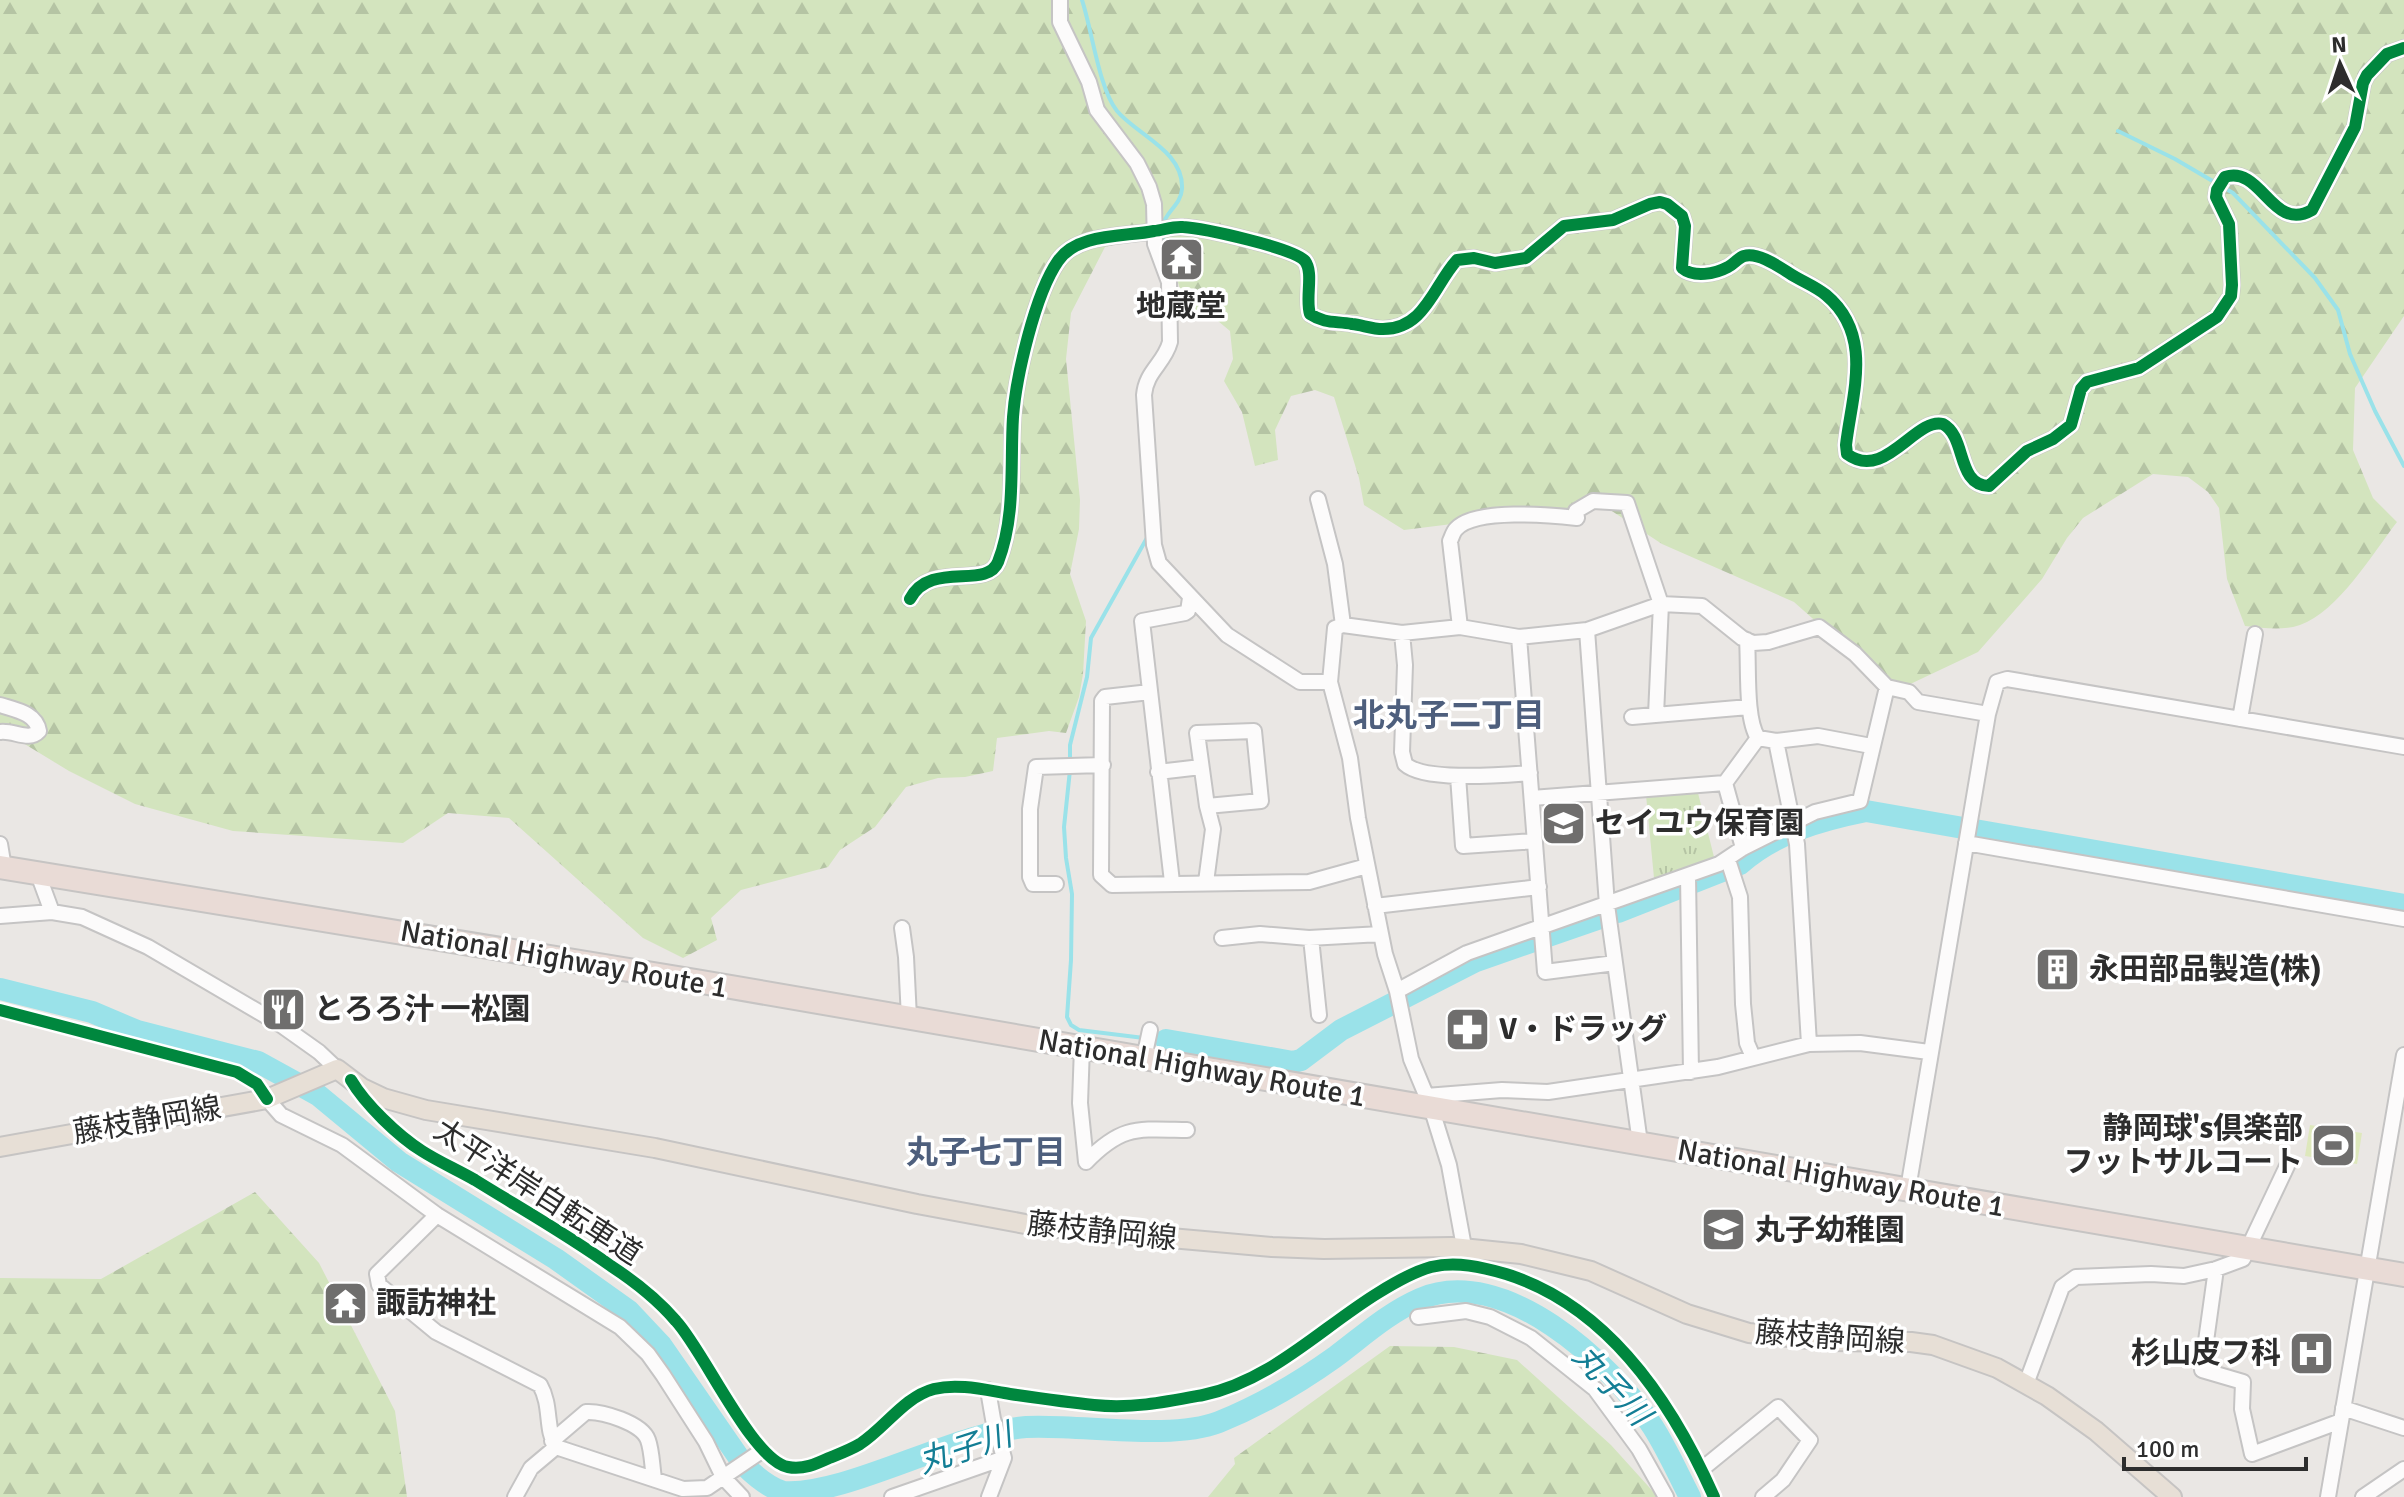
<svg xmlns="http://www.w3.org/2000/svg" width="2404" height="1497" viewBox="0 0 2404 1497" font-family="Signika,'Noto Sans JP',sans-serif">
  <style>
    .grass { fill: url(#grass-tufts) }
    .forest { fill: url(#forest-firs) }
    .pitch { fill: #dee8bc }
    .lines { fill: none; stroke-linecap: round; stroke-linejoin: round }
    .stream { stroke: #9ae2e9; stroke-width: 4 }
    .river { stroke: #9ae2e9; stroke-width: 22 }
    .minor-casing { stroke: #c5c4c4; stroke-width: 18 }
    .major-casing { stroke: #c6c4c3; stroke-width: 22 }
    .highway-casing { stroke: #c6c4c3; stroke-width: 26 }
    .minor { stroke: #fcfbfb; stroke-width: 14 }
    .major { stroke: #e7dfd6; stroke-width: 18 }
    .highway { stroke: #e9dbd6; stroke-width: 22 }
    .cycleway-casing { stroke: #fff; stroke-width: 17 }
    .cycleway { stroke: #00873e; stroke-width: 12 }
    .labels { text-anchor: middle; stroke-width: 7; stroke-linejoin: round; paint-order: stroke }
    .poi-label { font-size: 30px; font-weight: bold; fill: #2d2d2d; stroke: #fff; text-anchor: start }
    .street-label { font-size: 30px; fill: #2d2d2d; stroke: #fff }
    .neighbourhood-label { font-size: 32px; font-weight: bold; fill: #4e5f7d; stroke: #fff }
    .water-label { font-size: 32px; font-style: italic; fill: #137e95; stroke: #fff }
  </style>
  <defs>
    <pattern id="grass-tufts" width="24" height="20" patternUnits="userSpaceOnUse" patternTransform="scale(2)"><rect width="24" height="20" fill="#d3e4be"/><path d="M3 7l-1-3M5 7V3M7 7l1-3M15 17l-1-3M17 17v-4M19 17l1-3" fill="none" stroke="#b5c4a4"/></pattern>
    <pattern id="forest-firs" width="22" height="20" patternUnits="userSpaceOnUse" patternTransform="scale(2)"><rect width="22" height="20" fill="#d3e4be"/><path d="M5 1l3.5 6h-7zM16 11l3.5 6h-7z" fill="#b5c4a4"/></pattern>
  </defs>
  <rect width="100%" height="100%" fill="#eae7e4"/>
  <!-- grass -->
  <path class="grass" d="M1697,789L1714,857L1654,878L1646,795Z"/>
  <!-- forest -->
  <path class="forest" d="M0,0H2404V316L2355,388L2353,450L2373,498L2397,522C2373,553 2338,612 2300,625C2283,631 2263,628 2245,626L2227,579L2219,508L2208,492L2188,477L2153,474L2083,518L2067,538L2042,579L1978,652L1904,687L1890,682L1848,650L1794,602L1662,544L1589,496L1565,510L1498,508L1452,524L1404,530L1364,505L1359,478L1334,397L1315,390L1291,396L1275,430L1278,460L1255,466L1242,412L1224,381L1233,359L1230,331L1218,321L1184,320V305L1169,248C1147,235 1129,242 1105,247L1071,313L1066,359L1080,500L1079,529L1070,574L1086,621L1083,674L1079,697L1066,733L1049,731L997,738L993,771L965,777L938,778L906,787L875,827L840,850L828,867L741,890L711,918L717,940L683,958L643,938L509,818L448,813L403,843L233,831L135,804L69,771L0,729Z
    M255,1192L319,1263L395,1411L407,1497H0V1278L101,1279Z
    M1390,1346L1454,1347L1517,1360L1611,1445L1658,1497H1208L1235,1464L1234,1458Z"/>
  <!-- pitch -->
  <path class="pitch" d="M2310,1125L2362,1133L2357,1164L2305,1156Z"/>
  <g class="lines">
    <!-- stream -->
    <path class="stream" d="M1082,0C1092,30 1099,89 1117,111C1137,135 1184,151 1182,189C1181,205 1165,212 1162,227
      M2118,131L2175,159L2233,193L2315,278L2338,310L2350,354L2375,411L2404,466
      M1162,235L1174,276
      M1070,762V745L1087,677L1091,638L1148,536
      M1070,770L1064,827L1066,858L1072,894L1071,960L1067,1017L1071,1025L1079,1030L1144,1038
      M1153,1039L1166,1040"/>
    <!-- river -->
    <path class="river" d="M1618,912L1740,864C1775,833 1821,820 1866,811L2404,905
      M0,989L92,1012L137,1031L258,1062L318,1095L399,1162L556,1259L629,1311L661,1345L744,1465C755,1476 768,1487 783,1492C845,1497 956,1432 1026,1427C1081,1424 1170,1441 1219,1422C1259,1406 1300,1382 1335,1357C1363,1336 1388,1313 1420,1299C1503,1263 1612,1363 1653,1427C1667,1449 1678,1474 1690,1497
      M1166,1040L1293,1062L1301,1060L1341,1030L1476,961L1600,918"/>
    <defs>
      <path id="minor" d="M1060,0V22L1089,82L1097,110L1137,163L1149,187L1154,204L1155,244L1169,282L1170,342C1164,364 1146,371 1144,395L1154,545L1159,563L1227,635L1300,682H1330
        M1318,499L1335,564L1343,625
        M910,599C930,560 987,590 998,562C1016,516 1010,465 1013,417C1016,377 1035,294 1058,261C1077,233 1124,237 1154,231C1164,230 1173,226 1183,227C1202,228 1295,248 1305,261C1314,273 1305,298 1310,314C1325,324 1336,321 1352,324C1362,325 1372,329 1383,329C1425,329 1434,285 1457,260L1474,258L1495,263L1526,258L1564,226L1613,220L1650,204L1660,202L1667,204L1682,216L1685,226L1682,268C1694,278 1715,274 1728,267C1734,264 1738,258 1744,256C1758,252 1778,266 1789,273C1801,281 1815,286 1826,295C1874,335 1852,394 1846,445L1847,454C1885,482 1915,417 1943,424C1967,437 1956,485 1989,486L2027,451L2053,439L2071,425L2081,389L2087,382L2139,368L2217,317L2231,296L2232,285L2229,224L2216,197L2217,190L2225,177C2262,165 2272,233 2312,210L2355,127L2363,83L2367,75L2387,54L2404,48
        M1460,627L1450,541C1452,537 1453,532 1456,529C1475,508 1551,515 1577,518L1576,511L1593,501L1627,503L1661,604L1656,715
        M1587,630L1607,905L1640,1143
        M1402,633L1405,665L1402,752L1405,764C1424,782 1502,775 1530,773
        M1519,637L1545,972L1615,963
        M1747,640C1749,665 1745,719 1758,738L1776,741L1818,736L1871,746
        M1150,692L1105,697L1102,701L1101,875L1112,885L1309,882L1367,866
        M0,705C16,710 36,713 39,731C29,742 14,730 0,732
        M1632,717L1749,707
        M2240,719L2255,634
        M1254,731L1261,801L1207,806L1197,733Z
        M1776,741L1797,844L1809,1044
        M1158,772L1201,767
        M1458,776L1463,846L1535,841
        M1725,783L1743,848
        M1532,798L1725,783L1758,738
        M1966,843L2404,919
        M0,844L4,868
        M1728,860L1740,897L1743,1004L1747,1043L1753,1057
        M38,874L52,912
        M1688,876L1691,1072
        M1172,882L1142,621L1185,613L1188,611L1190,598
        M1206,882L1213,829L1207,806
        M1056,884H1033L1030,877V809L1036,767L1103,765
        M1375,906L1539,887
        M0,916L52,912L82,917L148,947L281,1025L319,1052L337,1069
        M902,928L906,957L909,1018
        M1222,938L1260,934L1309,938L1381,934
        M1311,938L1319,1015
        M1397,991L1467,953L1719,864L1743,848L1815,812L1860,801L1887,687
        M1082,1047L1080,1103L1086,1162C1122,1125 1137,1129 1187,1130
        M1144,1058L1150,1030
        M1426,1096L1502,1090L1548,1092L1718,1067L1809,1044L1860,1043L1929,1052
        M267,1099L281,1115L342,1145L437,1215L620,1327L648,1354L663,1375L706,1442L723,1477L742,1497
        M1908,1189L1988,714L1997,682L2007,679L2019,681L2404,747
        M437,1215L377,1274L379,1285L436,1332L540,1385C552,1406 545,1429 556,1447L683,1489L707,1488L763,1450
        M1464,1247L1449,1165L1431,1107L1411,1059L1397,991L1385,954L1358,818L1350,758L1330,682L1335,628L1343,625L1402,633L1460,627L1519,637L1587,630L1661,604L1702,606L1742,638L1753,643L1768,642L1819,627L1855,654L1887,687L1909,692L1918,702L1988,714
        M2216,1269L2202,1370L2243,1382L2242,1409L2252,1454L2341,1421
        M1418,1317L1466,1311L1490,1317L1531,1338L1595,1389L1639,1449L1666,1497
        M2026,1384L2062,1287L2076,1277L2151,1274L2184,1276L2216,1269L2243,1259L2287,1166
        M988,1390L993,1419L1004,1458L989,1497
        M2343,1408L2404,1428
        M552,1441L586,1412C602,1411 642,1423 648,1440C652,1451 652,1466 654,1478
        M1702,1469L1778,1407L1810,1440L1783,1480L1763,1497
        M515,1497L531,1468L556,1447
        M892,1497L1004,1458
        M2328,1497L2404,1055
        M2363,1497L2404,1469"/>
      <path id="major" d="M0,1147L267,1099L337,1069L362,1088L383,1098L426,1110L655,1148L917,1204L1036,1226L1272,1247L1324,1249L1452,1247L1521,1254L1591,1271L1687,1314L1749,1333L1829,1341L1911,1342L1933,1345L1997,1368L2047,1396L2096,1431L2172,1497"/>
      <path id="highway" d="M0,867L696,981L2404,1275"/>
    </defs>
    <!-- minor casing -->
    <use href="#minor" class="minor-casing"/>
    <!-- major casing -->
    <use href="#major" class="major-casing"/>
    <!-- highway casing -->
    <use href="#highway" class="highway-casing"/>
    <!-- minor -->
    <use href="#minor" class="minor"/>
    <!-- major -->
    <use href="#major" class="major"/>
    <!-- highway -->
    <use href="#highway" class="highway"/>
    <defs>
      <path id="cycleway" d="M910,599C930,560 987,590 998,562C1016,516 1010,465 1013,417C1016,377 1035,294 1058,261C1077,233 1124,237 1154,231C1164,230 1173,226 1183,227C1202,228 1295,248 1305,261C1314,273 1305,298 1310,314C1325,324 1336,321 1352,324C1362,325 1372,329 1383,329C1425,329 1434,285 1457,260L1474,258L1495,263L1526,258L1564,226L1613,220L1650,204L1660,202L1667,204L1682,216L1685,226L1682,268C1694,278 1715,274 1728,267C1734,264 1738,258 1744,256C1758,252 1778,266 1789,273C1801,281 1815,286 1826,295C1874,335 1852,394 1846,445L1847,454C1885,482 1915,417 1943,424C1967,437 1956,485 1989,486L2027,451L2053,439L2071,425L2081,389L2087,382L2139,368L2217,317L2231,296L2232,285L2229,224L2216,197L2217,190L2225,177C2262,165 2272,233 2312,210L2355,127L2363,83L2367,75L2387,54L2404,48
        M0,1010L237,1072L257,1084L267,1099
        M351,1080C365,1104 398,1136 422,1151C439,1162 458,1170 475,1180C520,1208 568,1235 611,1266C634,1281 658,1300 676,1321C704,1351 752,1460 788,1467C803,1470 816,1464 829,1458C839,1454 850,1450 860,1444C885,1428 904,1397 934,1389C958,1383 985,1390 1010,1394C1038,1398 1066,1402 1094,1405C1132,1409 1166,1402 1203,1395C1271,1381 1321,1328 1378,1293C1394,1283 1413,1272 1431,1267C1456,1261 1482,1267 1506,1274C1609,1306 1673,1404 1714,1497"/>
    </defs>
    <!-- cycleway casing -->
    <use href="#cycleway" class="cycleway-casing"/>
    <!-- cycleway -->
    <use href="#cycleway" class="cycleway"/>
  </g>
  <!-- icons -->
  <defs>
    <symbol id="temple-square" viewBox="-11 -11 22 22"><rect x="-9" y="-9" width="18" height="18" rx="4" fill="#6f6e6d" stroke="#fff"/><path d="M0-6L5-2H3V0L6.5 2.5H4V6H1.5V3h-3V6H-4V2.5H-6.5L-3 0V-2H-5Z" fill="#fff"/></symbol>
    <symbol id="school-square" viewBox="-11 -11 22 22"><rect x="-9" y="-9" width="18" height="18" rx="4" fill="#6f6e6d" stroke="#fff"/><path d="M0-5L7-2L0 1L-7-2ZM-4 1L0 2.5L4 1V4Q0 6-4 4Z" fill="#fff"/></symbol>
    <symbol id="building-square" viewBox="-11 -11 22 22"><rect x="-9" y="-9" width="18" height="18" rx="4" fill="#6f6e6d" stroke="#fff"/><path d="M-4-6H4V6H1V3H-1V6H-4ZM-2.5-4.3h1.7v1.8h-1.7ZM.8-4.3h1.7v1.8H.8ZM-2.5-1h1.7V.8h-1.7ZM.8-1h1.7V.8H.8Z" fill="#fff"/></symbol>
    <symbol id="restaurant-square" viewBox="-11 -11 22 22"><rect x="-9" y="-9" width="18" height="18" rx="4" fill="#6f6e6d" stroke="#fff"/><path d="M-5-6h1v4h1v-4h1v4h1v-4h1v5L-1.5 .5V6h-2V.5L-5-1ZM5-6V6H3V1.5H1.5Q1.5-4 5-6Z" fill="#fff"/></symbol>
    <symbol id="pharmacy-square" viewBox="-11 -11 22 22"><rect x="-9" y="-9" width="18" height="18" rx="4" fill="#6f6e6d" stroke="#fff"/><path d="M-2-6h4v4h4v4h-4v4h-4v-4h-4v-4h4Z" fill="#fff"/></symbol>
    <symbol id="stadium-square" viewBox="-11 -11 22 22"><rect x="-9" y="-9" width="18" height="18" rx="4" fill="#6f6e6d" stroke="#fff"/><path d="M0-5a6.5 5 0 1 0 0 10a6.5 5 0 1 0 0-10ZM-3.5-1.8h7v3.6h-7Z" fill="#fff"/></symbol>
    <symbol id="hospital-square" viewBox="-11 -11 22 22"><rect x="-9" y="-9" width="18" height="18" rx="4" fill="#6f6e6d" stroke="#fff"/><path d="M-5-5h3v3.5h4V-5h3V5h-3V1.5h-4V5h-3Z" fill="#fff"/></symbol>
  </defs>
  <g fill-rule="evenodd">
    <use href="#temple-square" x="1156" y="234" width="51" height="51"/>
    <use href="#school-square" x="1538" y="798" width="51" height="51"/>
    <use href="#building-square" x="2032" y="944" width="51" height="51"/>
    <use href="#restaurant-square" x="258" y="984" width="51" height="51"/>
    <use href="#pharmacy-square" x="1442" y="1004" width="51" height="51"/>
    <use href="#stadium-square" x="2308" y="1120" width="51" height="51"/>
    <use href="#school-square" x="1698" y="1204" width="51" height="51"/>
    <use href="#temple-square" x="320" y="1278" width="51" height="51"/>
    <use href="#hospital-square" x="2286" y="1328" width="51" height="51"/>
  </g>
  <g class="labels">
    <!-- poi labels -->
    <g class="poi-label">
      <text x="1181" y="316" text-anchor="middle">地蔵堂</text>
      <text x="1595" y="833">セイユウ保育園</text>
      <text x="2089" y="979">永田部品製造(株)</text>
      <text x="314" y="1019">とろろ汁 一松園</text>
      <text x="1499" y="1039">V・ドラッグ</text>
      <text x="2303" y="1138" text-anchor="end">静岡球's倶楽部<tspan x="2303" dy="34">フットサルコート</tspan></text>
      <text x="1755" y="1240">丸子幼稚園</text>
      <text x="376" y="1313">諏訪神社</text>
      <text x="2281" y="1363" text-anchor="end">杉山皮フ科</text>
    </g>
    <!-- street labels -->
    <g class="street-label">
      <text transform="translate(564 959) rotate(10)" y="10">National Highway Route 1</text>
      <text transform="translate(1202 1068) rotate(10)" y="10">National Highway Route 1</text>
      <text transform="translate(147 1120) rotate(-10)" y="10">藤枝静岡線</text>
      <text transform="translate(1841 1178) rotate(10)" y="10">National Highway Route 1</text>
      <text transform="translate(538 1192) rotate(33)" y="10">太平洋岸自転車道</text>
      <text transform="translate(1102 1231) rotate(6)" y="10">藤枝静岡線</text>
      <text transform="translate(1830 1337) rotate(4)" y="10">藤枝静岡線</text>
    </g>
    <!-- neighbourhood labels -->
    <g class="neighbourhood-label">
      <text x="1449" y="726">北丸子二丁目</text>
      <text x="986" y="1163">丸子七丁目</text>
    </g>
    <!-- water labels -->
    <g class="water-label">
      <text transform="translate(1612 1385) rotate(47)" y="11">丸子川</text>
      <text transform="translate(965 1448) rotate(-18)" y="11">丸子川</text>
    </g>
  </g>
  <!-- north arrow -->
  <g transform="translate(2340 64) rotate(357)" stroke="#ffffff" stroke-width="6" paint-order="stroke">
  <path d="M0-6L14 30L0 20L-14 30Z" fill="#2d2d2d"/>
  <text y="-12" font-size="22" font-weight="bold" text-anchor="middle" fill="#2d2d2d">N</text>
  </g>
  <!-- scale -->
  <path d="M2124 1457v12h182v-12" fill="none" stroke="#2d2d2d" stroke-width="4"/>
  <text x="2136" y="1457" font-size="24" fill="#2d2d2d" stroke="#ffffff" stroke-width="6" paint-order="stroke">100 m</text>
</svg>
